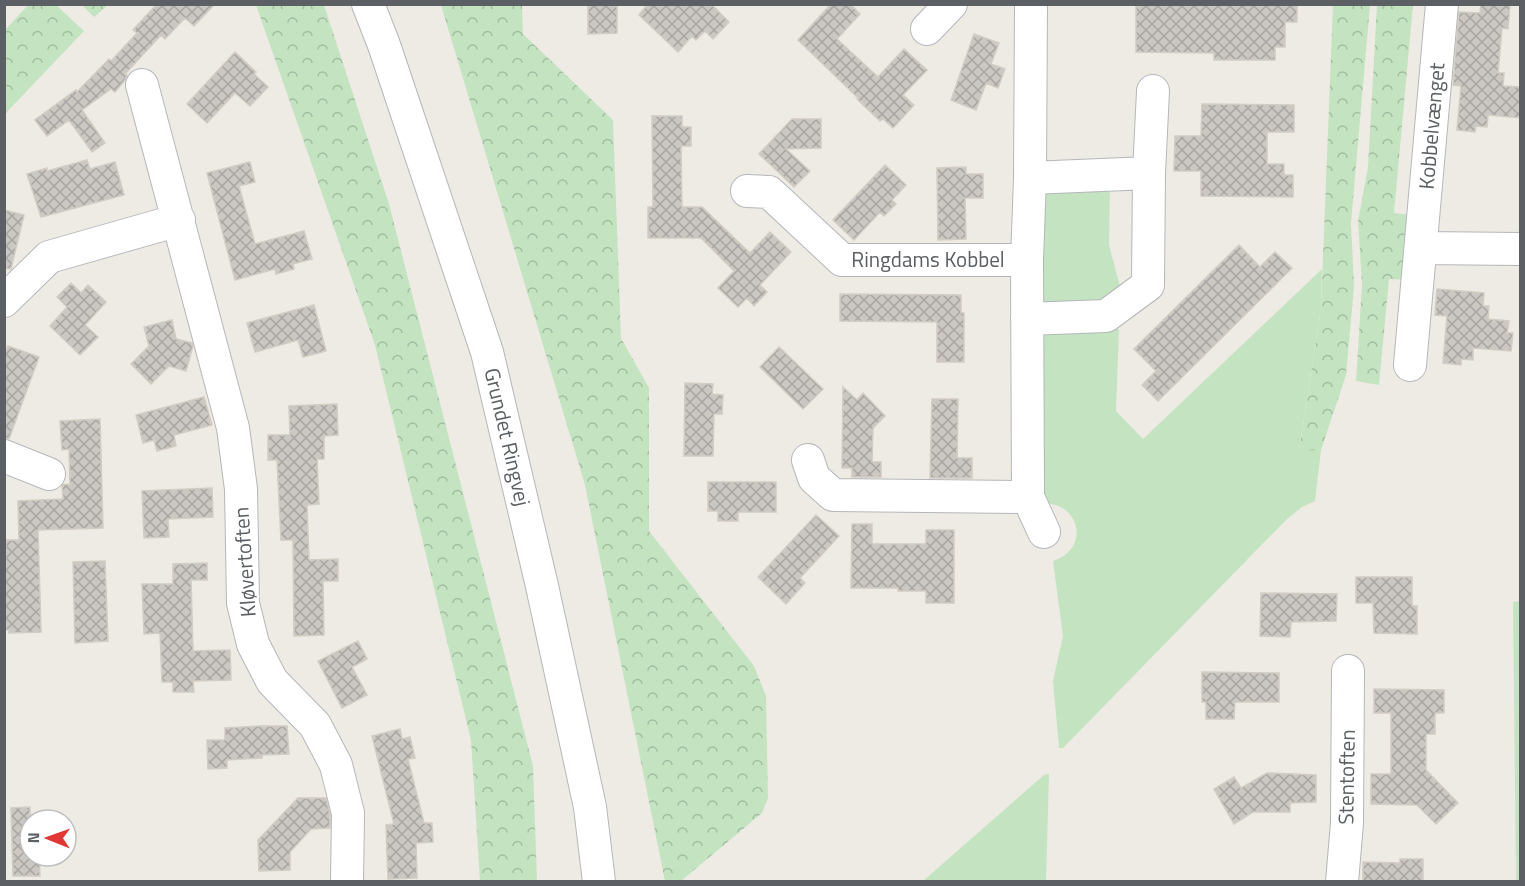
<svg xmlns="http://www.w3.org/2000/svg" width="1525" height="886" viewBox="0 0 1525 886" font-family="'Titillium Web',sans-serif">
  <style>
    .grass { fill: #c4e4c1 }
    .forest { fill: url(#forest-crowns) }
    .building { fill: url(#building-cross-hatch); stroke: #d2ccc2; stroke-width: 1.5 }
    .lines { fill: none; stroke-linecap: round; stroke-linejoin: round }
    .minor-casing { stroke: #b4b7ba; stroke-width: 34 }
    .minor { stroke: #fff; stroke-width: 32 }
    .labels { text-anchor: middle; stroke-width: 5; stroke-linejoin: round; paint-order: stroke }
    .street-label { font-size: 21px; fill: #5c6064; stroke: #fff }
  </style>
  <defs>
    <pattern id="forest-crowns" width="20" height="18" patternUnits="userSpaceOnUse" patternTransform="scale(1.5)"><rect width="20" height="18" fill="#c4e4c1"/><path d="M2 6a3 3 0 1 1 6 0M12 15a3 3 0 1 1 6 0" fill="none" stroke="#a2bca0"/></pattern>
    <pattern id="building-cross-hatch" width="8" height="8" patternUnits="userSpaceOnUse" patternTransform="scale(1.5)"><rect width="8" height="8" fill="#cbc7c3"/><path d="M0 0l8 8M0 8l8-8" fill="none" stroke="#a8a5a2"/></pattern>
  </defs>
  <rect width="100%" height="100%" fill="#eeebe4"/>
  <!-- grass -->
  <path class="grass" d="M1051,184L1110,185L1109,245L1121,290L1103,309L1050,308L1039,295L1040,196Z
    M1322,269L1321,308L1299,450H1321L1315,501L1302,507L1287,519L1063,748H1059L1053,681L1063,636L1053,561C1089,550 1082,505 1045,503L1040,496V339L1051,329H1119L1116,411L1143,439Z
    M1520,601V881L1516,882L1513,602Z
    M1049,774L1046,881H923L1044,775Z"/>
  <!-- forest -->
  <path class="forest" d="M56,5L84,31L5,114V30L28,5Z
    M82,5H108L94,17Z
    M256,5H324L389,204L533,766L537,881H480L471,740L375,345Z
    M441,5H522L523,34L613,120L621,338L649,388V531L754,666L766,696L768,798L762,813L681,881H665L585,485Z
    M1333,5H1370L1351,223L1354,287L1346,375L1321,450L1299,451L1321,308Z
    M1377,5H1413L1394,213L1411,215L1405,280L1389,279L1379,385L1356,381L1362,285L1358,221L1368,167Z"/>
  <!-- building -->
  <path class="building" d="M157,4H215L194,26L185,18L165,39L161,35L125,74L127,75L125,80L115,92L111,89L82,110L105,143L92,152L69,120L47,136L35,120L76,90L77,92L109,59L111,61L137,33L133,30Z
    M588,4H617V33L588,34Z
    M648,4H711L729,22L713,39L705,31L696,40L692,36L678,52L639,15Z
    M831,4H850L860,14L837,39L878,77L904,49L927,70L903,95L914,105L893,128L883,119L880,121L857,99L858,98L798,40Z
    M1136,4H1297V22H1285V47H1275V60H1214V53L1136,52Z
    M1481,4H1510L1508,29L1502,28L1498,73H1504L1503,86L1521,87V118L1488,115L1487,127L1476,126L1475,132L1457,130L1461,86L1453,85L1459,12L1480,13Z
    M974,34L999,43L991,64L1005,69L998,88L986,83L976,110L951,100Z
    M235,52L256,72L254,74L268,87L250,106L235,93L207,123L187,104Z
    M1202,104L1294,105V132H1267V164H1284V175H1293V197L1201,196V171H1174L1175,136H1201Z
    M652,116H682V127H691V146H681L682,207H702L750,253L770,232L791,252L760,285L767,292L754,306L747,298L738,307L718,288L734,271L701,238H648V207H653Z
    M792,119H821V148L786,149L810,171L794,187L759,154Z
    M87,160L90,169L115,162L124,195L41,217L27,174L47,168V171Z
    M250,162L255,182L239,186L255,244L304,231L312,259L293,264L294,269L276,274L275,269L235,280L207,173Z
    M885,165L906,185L892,200L896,204L884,216L880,212L854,240L833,220Z
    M966,167V174H983V198H965L966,239L938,240L937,168Z
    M4,210L24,215L11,269L4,268Z
    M1239,245L1260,267L1275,252L1292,268L1158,401L1142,385L1156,371L1134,349Z
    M71,283L81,293L88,285L106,302L85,325L98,337L80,355L50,326L67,307L57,297Z
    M1437,289L1484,293L1483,306H1489L1488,319L1509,321L1507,333H1513L1511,351L1473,348V360L1461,359V365L1443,363L1447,316L1435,315Z
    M840,294L961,295V313H964V362H937V322L840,321Z
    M314,305L326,351L303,357L298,340L255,352L247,323Z
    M172,320L176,339L192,343L193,346L186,371L169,366L151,384L131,364L149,346L144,327Z
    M8,346L39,357L9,439L4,438V357Z
    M779,347L823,389L803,409L760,367Z
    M685,383L713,384L712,394L723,395L722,414H714L713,456H684Z
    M843,387L857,400L863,393L885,416L873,428L872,462H881V477H852V468H842Z
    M204,397L212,425L174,435L176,446L157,451L154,440L143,443L136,415Z
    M932,399H958L957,458H972V478H930Z
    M337,404L338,435L324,436V459H317L319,504L307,505L309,560L338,559V581H323L324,635L294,636L293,540H281L277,460H268V435H290L289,406Z
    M100,419L103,528L38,530L41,632L9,633V630H4L6,540H19L18,501L63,499L62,485L70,484L69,449L62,450L60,421Z
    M708,482H776V512H738V521H718V511H708Z
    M212,488L213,517L168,519L169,537L144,538L142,491Z
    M816,515L839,536L800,578L805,583L786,604L758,577Z
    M852,524H872V544H926V530H954V603H926V591H898V588H851Z
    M105,561L108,641L75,643L73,562Z
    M207,563V580H191L193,651L230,650L231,680L193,681L194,692H173V682H162L160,633L144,634L142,584H173V564Z
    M1356,577H1412V606H1417V634L1374,633L1373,603H1356Z
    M1261,593L1337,594L1336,621L1291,622L1290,637L1260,636Z
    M358,641L367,659L352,667L367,695L342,708L318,661Z
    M1202,672L1279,673V702H1235L1234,719H1206V702H1202Z
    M1374,689L1444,690V713H1435V734H1426V770L1458,803L1436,824L1417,805L1371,804V774H1391V713H1374Z
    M259,726H287L289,754L262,755V758L227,760V768L208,769L207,740H225V728Z
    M400,729L402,739L410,737L415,758L408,759L424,823H432L433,842L416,843L417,878L388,879L386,825L394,824L372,736Z
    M1267,773L1316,775V802L1290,803V812H1253L1234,824L1214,789L1234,777L1241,788Z
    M298,798H326L330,814V828L311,829L290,852V870L259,871L258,840Z
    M30,807V856H39L40,876H13L11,808Z
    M1400,859H1423V882H1363V862L1400,863Z"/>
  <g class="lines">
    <defs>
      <path id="minor" d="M368,4L384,45L487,352L542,586L590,807L599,882
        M1031,4L1030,178L1027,260L1028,497L1044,532
        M927,29L951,4
        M142,85L233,428L241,489L243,603L253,644L272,681L315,725L336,765L348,813L347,882
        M1030,178L1149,173
        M747,191L769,192L842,260H1027
        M1422,248L1520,249
        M4,301L49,257L179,220
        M1027,319L1106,316L1148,285L1149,173L1153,91
        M1410,365L1442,4
        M4,456L49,474
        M808,460L814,478L833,495L1028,497
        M1342,882L1347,823L1348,671"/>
    </defs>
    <!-- minor casing -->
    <use href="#minor" class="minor-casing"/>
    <!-- minor -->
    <use href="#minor" class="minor"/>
  </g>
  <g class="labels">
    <!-- street labels -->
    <g class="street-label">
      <text transform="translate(1432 126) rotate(-85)" y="7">Kobbelvænget</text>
      <text x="928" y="267">Ringdams Kobbel</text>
      <text transform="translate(507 437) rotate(77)" y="7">Grundet Ringvej</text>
      <text transform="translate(245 562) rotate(-94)" y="7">Kløvertoften</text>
      <text transform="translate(1347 777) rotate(-89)" y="7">Stentoften</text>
    </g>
  </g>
  <!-- border -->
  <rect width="1525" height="886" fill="none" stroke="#5c6064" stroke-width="12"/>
  <!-- north arrow -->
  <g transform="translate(48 838) rotate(271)"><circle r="28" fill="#ffffff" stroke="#bebfc1" stroke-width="1.5"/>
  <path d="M0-4.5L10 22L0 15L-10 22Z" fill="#e23635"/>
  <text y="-9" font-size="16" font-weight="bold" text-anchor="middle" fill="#5c6064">N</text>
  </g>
</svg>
